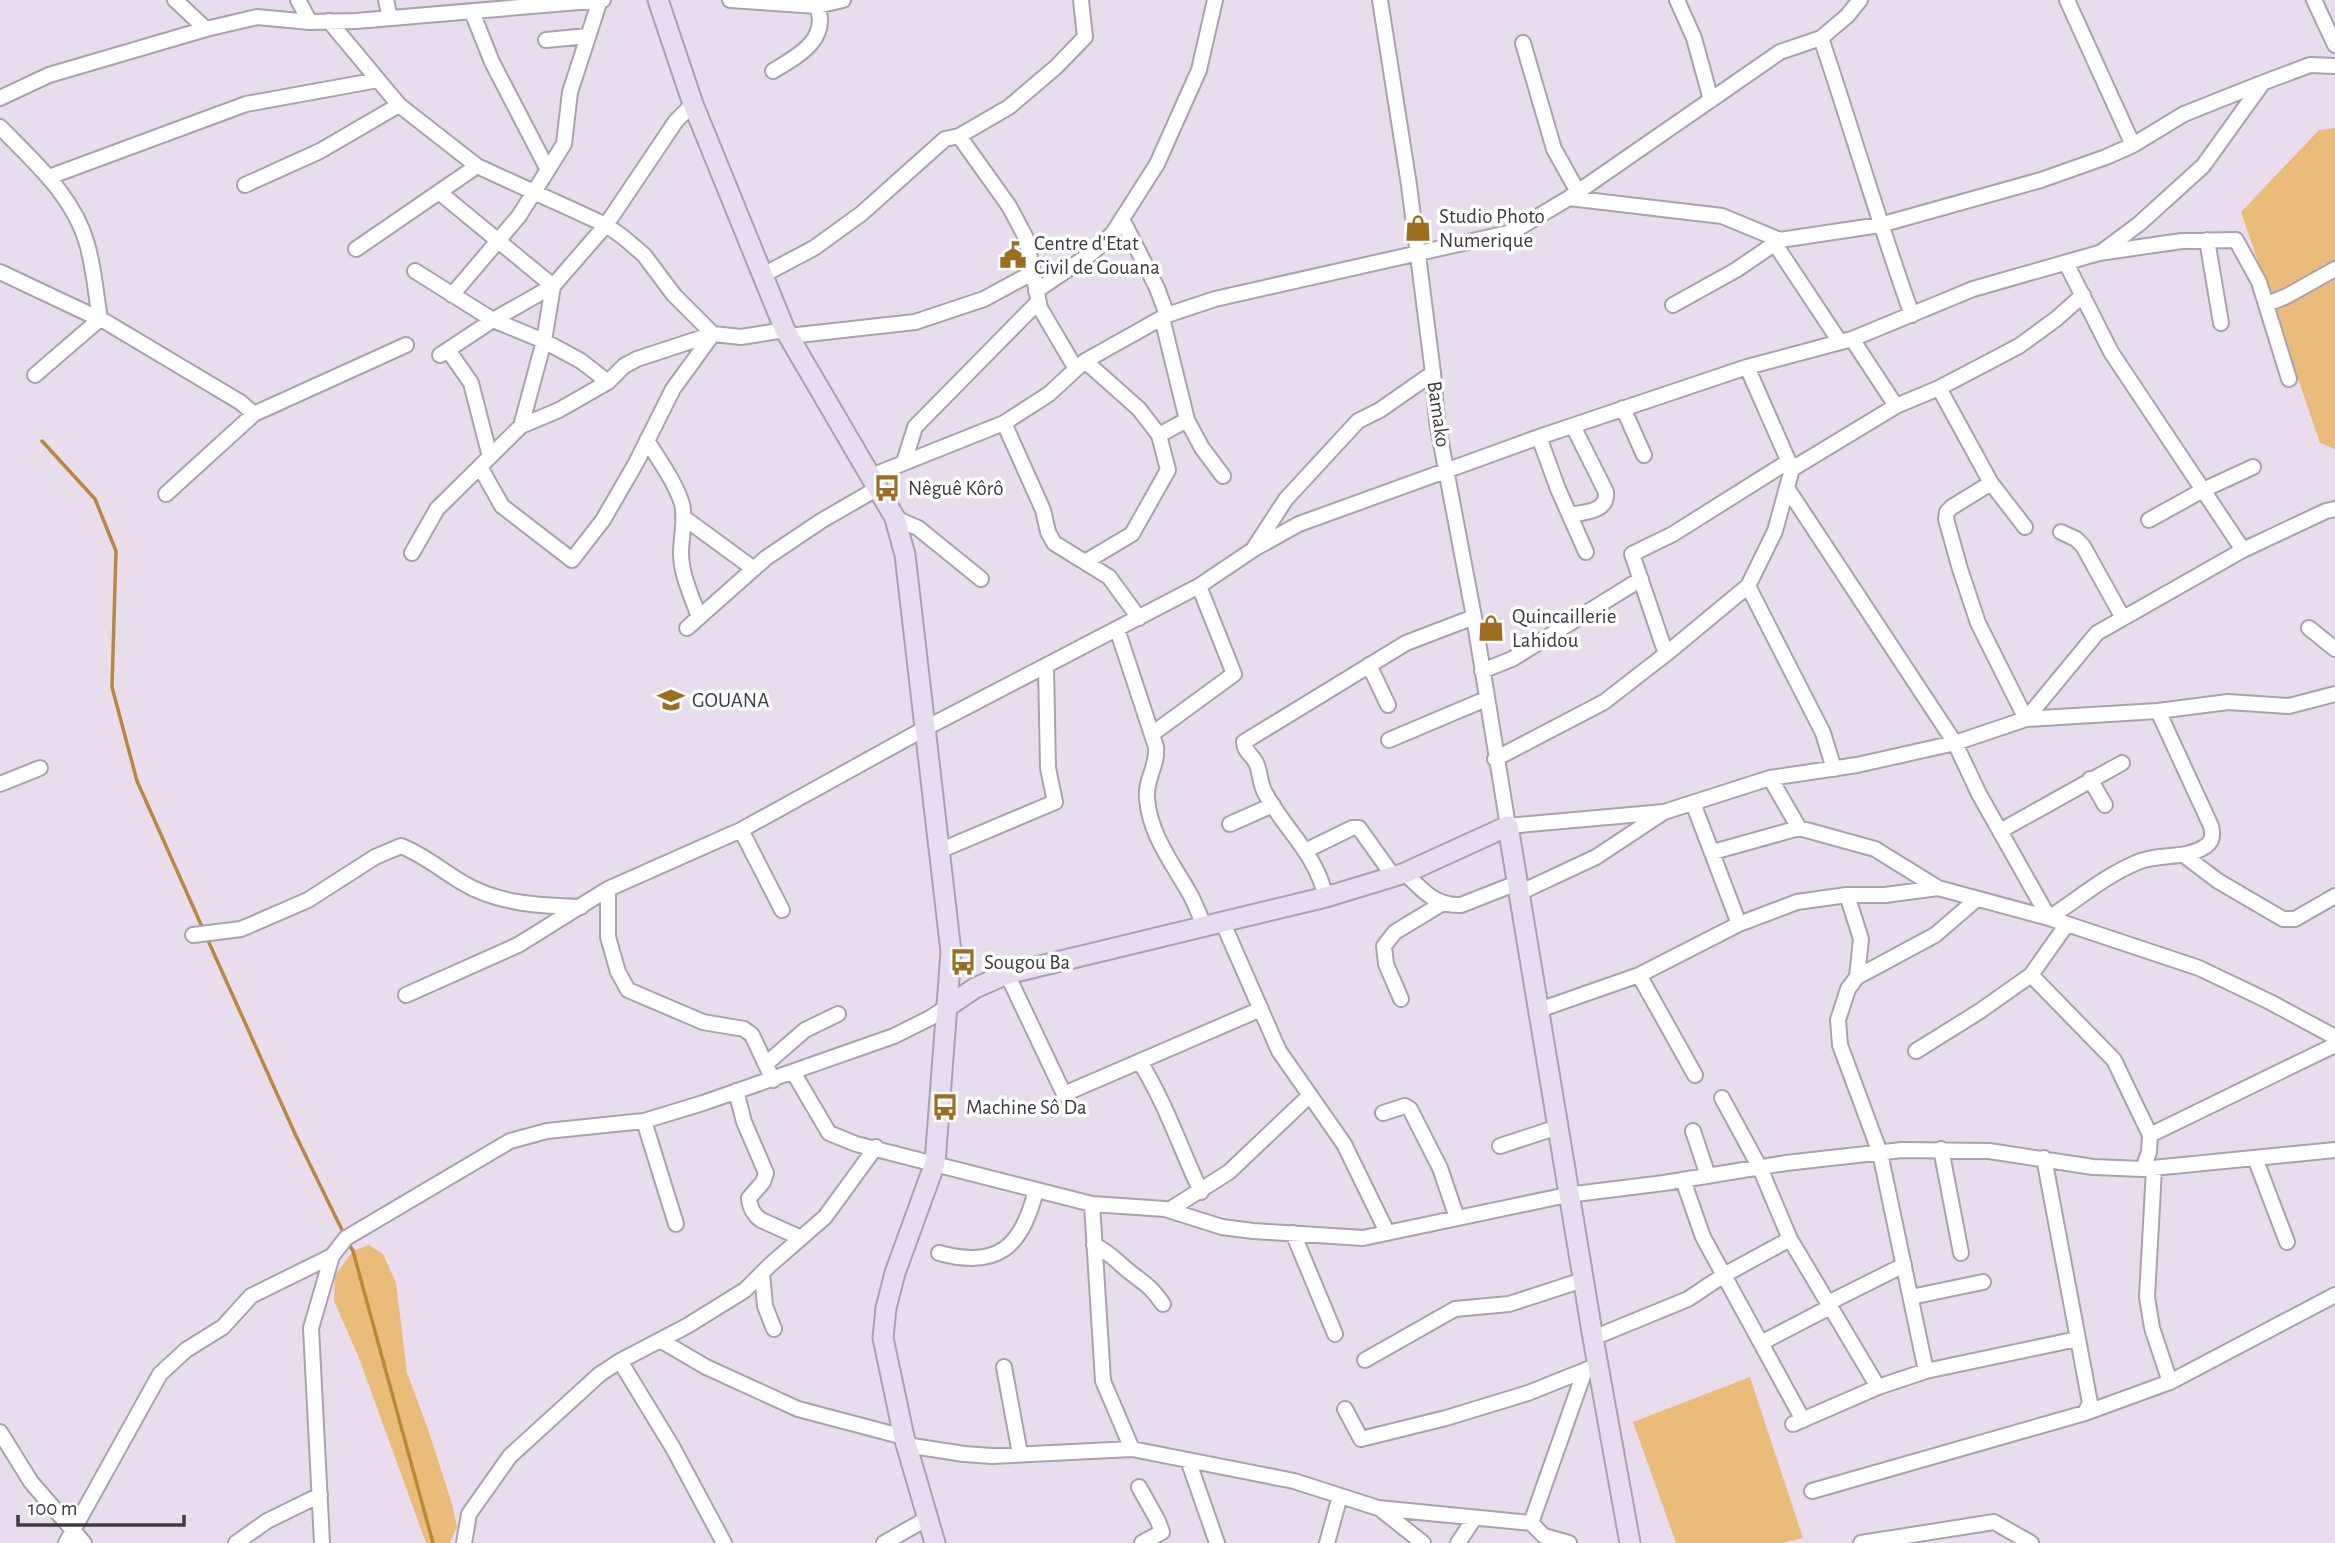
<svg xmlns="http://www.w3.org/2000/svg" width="2335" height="1543" viewBox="0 0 2335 1543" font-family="'Alegreya Sans',sans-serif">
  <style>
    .green { fill: #ebbc79 }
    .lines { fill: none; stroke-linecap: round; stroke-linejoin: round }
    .stream { stroke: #bb8838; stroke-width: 3.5 }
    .street-casing { stroke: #aaa1b1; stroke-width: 18 }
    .secondary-casing { stroke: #aaa1b1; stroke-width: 23 }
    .street { stroke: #fff; stroke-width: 14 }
    .secondary { stroke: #e8dcf0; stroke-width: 19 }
    .labels { text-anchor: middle; stroke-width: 7; stroke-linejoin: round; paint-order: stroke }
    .poi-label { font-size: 21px; fill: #3f3b41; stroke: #fff; text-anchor: start }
    .street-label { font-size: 21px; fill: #3f3b41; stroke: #fff }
  </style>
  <rect width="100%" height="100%" fill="#e7dded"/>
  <!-- green -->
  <path class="green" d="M2335,128V449L2320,443L2241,212L2319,130Z
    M369,1245L383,1254L396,1283L407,1373L429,1432L452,1504L457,1527L450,1543H426L359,1358L334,1301L335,1275L353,1251Z
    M1750,1377L1803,1538L1782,1543H1676L1633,1422Z"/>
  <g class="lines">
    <!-- stream -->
    <path class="stream" d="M42,441L95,499L116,551L112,687L137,781L203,929
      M206,936L296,1136L344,1234
      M347,1241L353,1251L433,1543"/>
    <defs>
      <path id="street" d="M175,0L206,29
        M298,0L310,22
        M386,0L390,18
        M730,0L817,6L843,0
        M1380,0L1409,185L1433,373L1437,422L1474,617L1508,826L1664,812L1770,778L1857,765L1955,743L1787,488
        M1677,0L1694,38L1711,100
        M2067,0L2133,145
        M2314,0L2335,45
        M472,12L492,62L548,170
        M329,21L399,105L477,166L606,225L623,237L644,255L674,295L713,334
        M1821,38C1852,130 1879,223 1912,315
        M546,40L588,36
        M1523,43L1554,149L1578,192
        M773,71C798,56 830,39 817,6
        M0,98L49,75L206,29L257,17L310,22L356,21L603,0
        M0,127C33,161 74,196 87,244C94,268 96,295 100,319L35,375
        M959,136L1009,107L1056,67L1085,37L1081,0
        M49,177L246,104L378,80
        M245,185L320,151L399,105
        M439,192L553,286
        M1569,198L1722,216L1780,240
        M1122,219L1157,288L1167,315
        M2207,240L2221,323
        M1775,244L1840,342
        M356,249L477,166
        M2100,253L2139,224L2203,166L2262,84
        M2066,263L2111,352L2243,550
        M415,271L493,320L544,341L581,361L608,382
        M0,272L106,322L240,402L254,414
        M763,275L814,248L861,214L945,139L959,136L1009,206L1026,238L1040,308L1076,369L1085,361L1167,315L1215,299L1512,232L1569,198L1780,52L1821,38L1847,16L1860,0
        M1036,291L1092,253L1113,233L1157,164L1199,70L1215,0
        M452,295L519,216L564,144L570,92L600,0
        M2267,304L2287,296L2335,269
        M1673,305L1736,270L1780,240L1880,225L2041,180L2106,157L2133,145L2184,114L2262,83L2310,65L2335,66
        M1162,318L1187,420L1202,448L1223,476
        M789,336L915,322L984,299L1032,273
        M1852,339L1896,406
        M448,350L471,383L490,457
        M440,355L493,320L553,286L606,225L676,121L693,104
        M1747,367L1852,339L1973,289L2099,253L2182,241L2236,240L2259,282L2289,379
        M1939,388L1991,483L1952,507L1947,512L1946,519L1960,569L1978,623L2026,719L1955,743L1979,794L2049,918L2199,968L2270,1002L2335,1037
        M1623,408L1644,455
        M1004,423L1043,510L1048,532L1054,543L1109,577L1139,618
        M521,426L544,341L553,286
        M1159,435L1187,420
        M1539,437L1558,489L1586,552
        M647,440C659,461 675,481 682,504C686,520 681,537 681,553C681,575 692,597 699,617
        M904,462L915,427L1038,302
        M480,467L502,506L572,560L603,520L636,463L673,389L713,334
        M1792,469L1896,406L1939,388L2019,346L2056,319L2083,295
        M871,476L1004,423L1049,394L1076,369
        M1991,483L2025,527
        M166,494L254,414L406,345
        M2335,509L2326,511L2243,550L2097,633L2026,719L2158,711L2228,702L2289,706L2335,694
        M1570,515C1585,512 1608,512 1606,492L1573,426
        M683,517L754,569
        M895,518L918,528L981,579
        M2149,520L2203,490L2253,467
        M2061,532L2076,539L2083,546L2123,618
        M1254,548L1286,499L1358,421L1380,410L1433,373
        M412,553L437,509L521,426L559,410L608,382L624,366L637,359L713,334L741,337L785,330
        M1085,562L1132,534L1168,470L1159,435L1139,409L1085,361
        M1748,586L1823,733L1834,769
        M687,628L766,558L821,521L878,488
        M2309,628L2335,649
        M1117,629L1156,747C1158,766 1145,779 1147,799C1150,836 1174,865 1191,896C1196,906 1200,916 1204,926
        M1666,654L1632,554L1673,534L1789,461
        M1369,665L1388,705
        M1482,671L1512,659L1641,579
        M1152,734L1234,674L1199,586
        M1389,740L1486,699
        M1770,778L1799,828
        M2090,779L2105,805
        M0,784L40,768
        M1693,803L1739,924
        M1230,824L1273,805
        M741,830L782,910
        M2000,831L2122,763
        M1307,850L1352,828H1359L1394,877
        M939,851L1055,802L1048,768L1046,666
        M1713,852L1799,828L1875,849L1938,888L2049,918C2078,899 2106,875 2138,862C2160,853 2185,860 2206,846C2213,841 2213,834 2211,826L2158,711
        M2185,856L2218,881L2283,919H2295L2335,896
        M1405,873C1422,890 1435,906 1461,905L1517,883
        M608,889V937L618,972L628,990L703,1022L744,1029L752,1035L773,1080
        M1519,893L1596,857L1661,814
        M1847,895L1861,939L1857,977
        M1326,897C1314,850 1285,831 1264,791C1260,782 1260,773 1257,765C1254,756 1244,752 1244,742L1406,643L1474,617
        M1222,921L1279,1051L1344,1144L1387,1232
        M193,935L241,929L308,900L375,857L401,846C424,855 441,870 463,883C498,904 541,906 581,907
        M1007,974L1064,1094L1261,1009
        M1639,975L1695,1075
        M2031,975L2114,1060L2150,1135L2149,1152L2143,1169
        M406,995L518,945L608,889L741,830L924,729L1199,586L1254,549L1299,524L1539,437L1747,367L1792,469L1775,531L1748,586L1666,654L1604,702L1495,759
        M1401,999L1386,964L1384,946L1395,932L1443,903
        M1539,1010L1639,975L1739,924L1797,902L1847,895H1885L1938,888
        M1916,1051L1980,1011L2031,975L2067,924
        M1140,1062C1166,1104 1180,1147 1201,1192
        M767,1063L805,1030L838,1014
        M793,1072L829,1133L856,1144L1092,1204L1165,1209L1222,1227L1253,1231L1363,1238L1567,1195L1664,1183L1786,1163L1902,1150L1989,1151L2093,1167L2143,1169L2335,1150
        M736,1091L744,1122L766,1173L763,1182L749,1198C750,1208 753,1214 761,1220L801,1238
        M1722,1098L1760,1168L1790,1239L1878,1387
        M1383,1113L1405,1106L1410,1109L1440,1168L1457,1218
        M644,1121L676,1224
        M1693,1131L1708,1176
        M2150,1135L2335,1045
        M1500,1146L1558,1127
        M1941,1149L1961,1253
        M2255,1158L2287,1242
        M2154,1169L2147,1297L2152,1328L2170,1382
        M1683,1180L1703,1237L1803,1420
        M1092,1204L1103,1381L1132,1449
        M1169,1210L1229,1172L1309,1096
        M1293,1233L1335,1334
        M1094,1245C1110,1252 1118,1263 1131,1273C1148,1286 1150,1286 1163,1304
        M939,1253C998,1269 1022,1247 1036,1190
        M762,1273L765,1306L774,1329
        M1911,1297L1983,1282
        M1828,1303L1904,1265
        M1593,1338L1688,1299L1724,1275L1790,1239
        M660,1340L706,1367L798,1409L904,1437
        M1761,1343L1830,1307
        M1365,1360L1455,1309L1509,1304L1583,1280
        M620,1361L673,1448L724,1543
        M1004,1367L1020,1454
        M1926,1371L1880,1153L1840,1045L1838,1020L1848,989L1857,977L1935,935L1977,899
        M1345,1409L1361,1439L1446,1418L1528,1393L1598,1365
        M2085,1413L2170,1382L2335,1295
        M1793,1424L1878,1387L1926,1371L2077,1339
        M0,1432L31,1482L84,1543
        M906,1445L964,1454L992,1456L1132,1449L1294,1481L1378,1508L1531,1523L1544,1536L1569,1543
        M1188,1460L1217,1543
        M1139,1487L1158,1521L1162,1532L1142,1543
        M1812,1491L2085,1413L2090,1403L2044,1158
        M1379,1508L1423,1543
        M1531,1523L1585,1370
        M66,1543L160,1374L186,1350L223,1327L251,1296L332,1256
        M236,1543L267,1521L320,1495
        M322,1543L311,1328L332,1256L346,1238L510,1141L547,1131L644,1121L703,1103L894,1036L930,1018L947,1007
        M464,1543L469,1514L510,1456L600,1374L620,1361L687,1326L745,1290L770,1265L825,1217L876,1147
        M884,1543L928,1518
        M1327,1543L1340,1496
        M1458,1543L1474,1519
        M1861,1543L1994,1522L2031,1543"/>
      <path id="secondary" d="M658,0L693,104L785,330L895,518L905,555L951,952L935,1163L895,1273L886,1308L883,1338L904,1437L935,1543
        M947,1007L975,988L1007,974L1326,897L1405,873L1508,826L1593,1338L1630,1543"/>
    </defs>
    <!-- street casing -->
    <use href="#street" class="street-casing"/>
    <!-- secondary casing -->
    <use href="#secondary" class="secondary-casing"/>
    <!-- street -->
    <use href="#street" class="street"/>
    <!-- secondary -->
    <use href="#secondary" class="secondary"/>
  </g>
  <!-- icons -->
  <defs>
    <symbol id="shop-bare" viewBox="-9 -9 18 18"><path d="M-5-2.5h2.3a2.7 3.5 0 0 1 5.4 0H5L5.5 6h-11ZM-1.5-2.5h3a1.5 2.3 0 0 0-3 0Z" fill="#9d6e20" stroke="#fff" stroke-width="2.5" paint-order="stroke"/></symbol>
    <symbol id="civic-bare" viewBox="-9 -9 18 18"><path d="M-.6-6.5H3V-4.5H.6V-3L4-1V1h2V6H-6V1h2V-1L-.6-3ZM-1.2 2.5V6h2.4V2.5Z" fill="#9d6e20" stroke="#fff" stroke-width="2.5" paint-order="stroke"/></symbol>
    <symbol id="bus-bare" viewBox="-9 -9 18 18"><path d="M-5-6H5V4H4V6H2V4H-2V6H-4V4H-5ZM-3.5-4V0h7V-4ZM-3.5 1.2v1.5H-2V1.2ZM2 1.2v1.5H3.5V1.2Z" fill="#9d6e20" stroke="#fff" stroke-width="2.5" paint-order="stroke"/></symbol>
    <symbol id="school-bare" viewBox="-9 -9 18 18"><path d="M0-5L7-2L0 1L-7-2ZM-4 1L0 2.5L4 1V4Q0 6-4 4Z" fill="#9d6e20" stroke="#fff" stroke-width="2.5" paint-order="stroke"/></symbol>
  </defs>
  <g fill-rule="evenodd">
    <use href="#shop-bare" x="1399" y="209" width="38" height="38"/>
    <use href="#civic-bare" x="994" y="236" width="38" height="38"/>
    <use href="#bus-bare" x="868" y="469" width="38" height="38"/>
    <use href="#shop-bare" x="1472" y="609" width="38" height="38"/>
    <use href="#school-bare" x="652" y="681" width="38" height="38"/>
    <use href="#bus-bare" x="944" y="943" width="38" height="38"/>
    <use href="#bus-bare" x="926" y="1088" width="38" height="38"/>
  </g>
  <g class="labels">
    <!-- poi labels -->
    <g class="poi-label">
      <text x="1439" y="223">Studio Photo<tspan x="1439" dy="24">Numerique</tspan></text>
      <text x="1034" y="250">Centre d'Etat<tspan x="1034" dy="24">Civil de Gouana</tspan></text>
      <text x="908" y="495">Nêguê Kôrô</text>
      <text x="1512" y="623">Quincaillerie<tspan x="1512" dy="24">Lahidou</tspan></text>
      <text x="692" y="707">GOUANA</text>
      <text x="984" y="969">Sougou Ba</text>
      <text x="966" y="1114">Machine Sô Da</text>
    </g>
    <!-- street labels -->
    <g class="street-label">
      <text transform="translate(1439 414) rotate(82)" y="7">Bamako</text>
    </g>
  </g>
  <!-- scale -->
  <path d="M18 1515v10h166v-10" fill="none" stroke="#3f3b41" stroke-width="3.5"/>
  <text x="28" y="1515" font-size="21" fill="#3f3b41" stroke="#ffffff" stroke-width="5" paint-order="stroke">100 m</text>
</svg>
